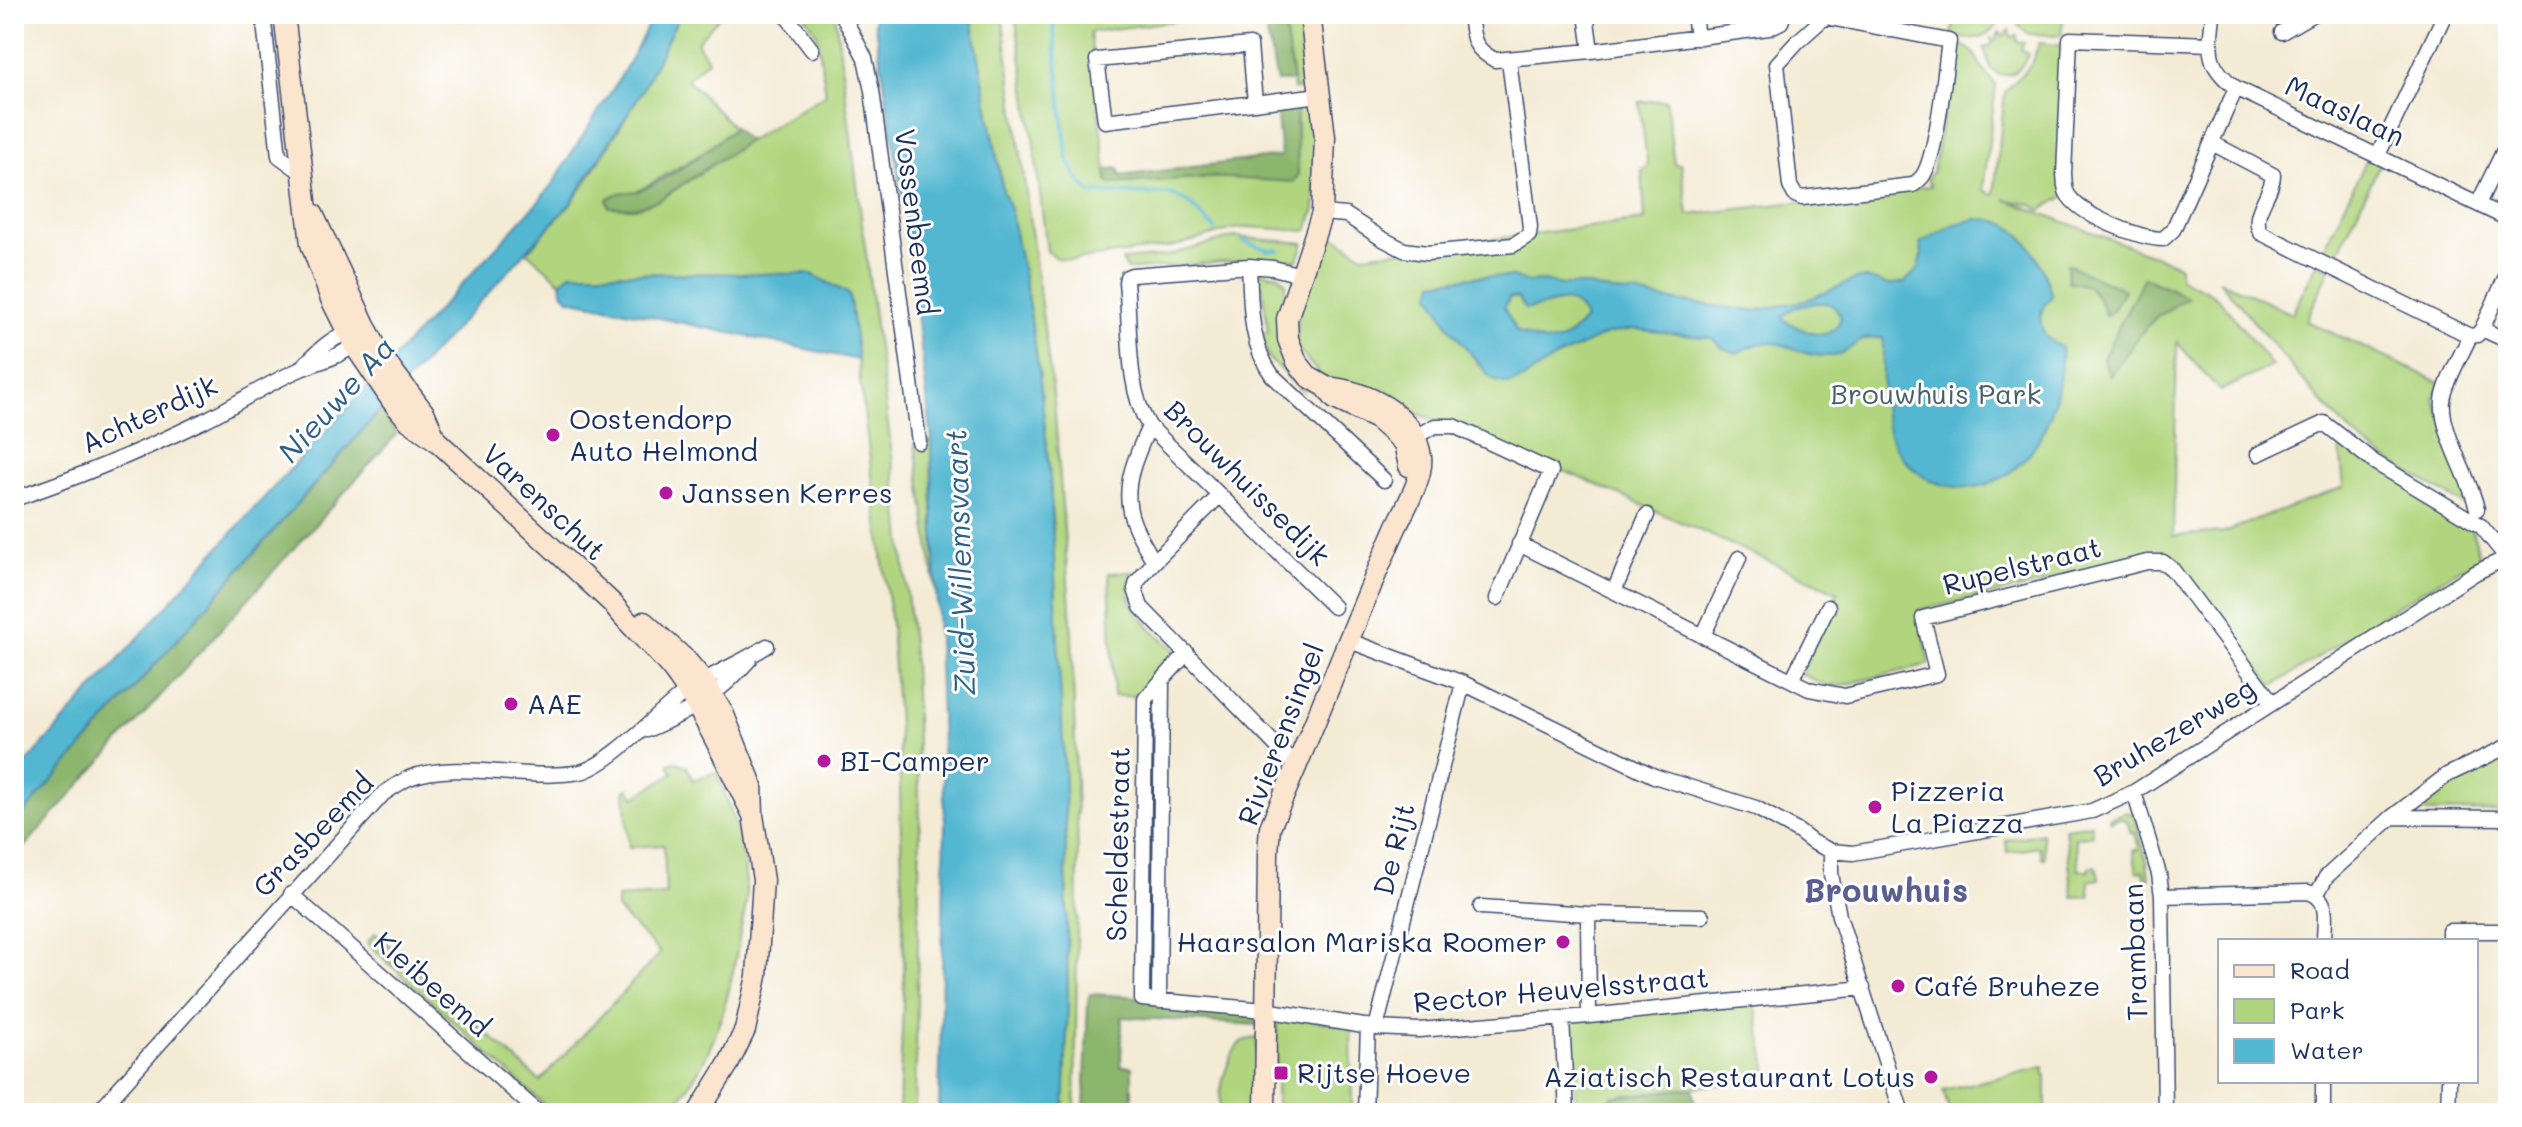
<svg xmlns="http://www.w3.org/2000/svg" width="2522" height="1127" viewBox="0 0 2522 1127" font-family="Mali,sans-serif">
  <style>
    .green { fill: #b1d57e; stroke: #66826e; stroke-width: 2 }
    .forest { fill: #8cb66d; stroke: #547266; stroke-width: 2 }
    .water { fill: #52b7d1; stroke: #367398; stroke-width: 2; fill-rule: evenodd }
    .lines { fill: none; stroke-linecap: round; stroke-linejoin: round }
    .stream { stroke: #52b7d1; stroke-width: 4 }
    .street-casing { stroke: #3c4b70; stroke-width: 17 }
    .secondary-casing { stroke: #3c4b70; stroke-width: 23 }
    .street { stroke: #fff; stroke-width: 14 }
    .secondary { stroke: #fce5cf; stroke-width: 20 }
    .poi-dot { fill: #b5179e; stroke: #fff; stroke-width: 3 }
    .labels { text-anchor: middle; stroke-width: 6; stroke-linejoin: round; paint-order: stroke }
    .street-label { font-size: 28px; fill: #1b2f5e; stroke: #fff }
    .park-label { font-size: 28px; fill: #486168; stroke: #fff }
    .poi-label { font-size: 28px; fill: #1b2f5e; stroke: #fff; text-anchor: start }
    .water-label { font-size: 30px; font-style: italic; fill: #2e5f86; stroke: #fff }
    .quarter-label { font-size: 32px; font-weight: bold; fill: #595f8f; stroke: #fff }
  </style>
  <rect width="100%" height="100%" fill="#fff"/>
  <filter id="ink" filterUnits="userSpaceOnUse"><feTurbulence type="fractalNoise" baseFrequency=".0125" numOctaves="2"/><feDisplacementMap in="SourceGraphic" scale="16" xChannelSelector="R" yChannelSelector="G"/><feConvolveMatrix kernelMatrix="1 2 1 2 8 2 1 2 1" color-interpolation-filters="sRGB"/></filter>
  <filter id="wash" filterUnits="userSpaceOnUse"><feTurbulence type="fractalNoise" baseFrequency=".006" numOctaves="4" result="noise"/><feDisplacementMap in="SourceGraphic" scale="32" xChannelSelector="R" yChannelSelector="G"/><feGaussianBlur stdDeviation="1.8" result="paint"/><feColorMatrix in="noise" values="0 0 0 0 0 0 0 0 0 0 0 0 0 0 0 0 0 1.4 0 .05"/><feComposite in="paint" operator="in"/></filter>
  <g filter="url(#wash)">
    <rect width="100%" height="100%" fill="#f4ebd5"/>
    <!-- green -->
    <path class="green" d="M680,14H722L697,42L708,60L687,79L734,128L711,148L638,191L659,200L748,141L826,94L817,34L804,14H835L899,510L914,665L920,821L915,1113H899L904,975L899,738L891,625L849,294L812,274L571,273L561,282L527,252L571,203L586,183L642,91Z
      M971,14H1002L1054,402L1072,633L1078,856L1075,1113H1064L1068,1002L1065,785L1050,477L1039,372L1026,288L1010,209L1003,191Z
      M1015,14H1227L1090,32L1107,181L1111,184L1176,179L1298,175L1296,102L1307,100L1309,104L1316,103L1315,209L1307,231L1249,227L1233,229L1176,246L1072,260L1056,258L1047,251L1033,137Z
      M1283,14H1303L1311,84L1294,90Z
      M1956,14H2006C1990,37 1978,42 1951,37Z
      M2019,14H2064L2061,35L2029,34L2018,25Z
      M2009,30L2011,37L2017,36V42L2024,43L2021,49L2028,54C2022,68 2016,76 2000,75L1991,69L1984,48L1993,44L1991,38L1997,39L1999,32L2004,36Z
      M2039,43L2065,46V196L2041,210L2032,205L2004,199L2179,265V278L2206,290L2220,300L2272,366L2220,391L2177,342L2173,536L2224,532L2344,487L2339,439L2471,525L2480,558L2418,593L2273,686L2226,629L2172,556L1918,610L1930,664L1839,686H1828L1801,674L1838,592L1579,477L1321,376L1296,347L1299,306L1328,232L1363,255L1645,220L1642,170L1648,167L1639,102L1666,100L1674,164H1681L1688,215L1931,186L1927,179L1933,171L1956,44C1972,47 1975,54 1982,68C1986,74 1991,79 1996,85L1983,190L1994,195L2005,92L2032,64Z
      M2368,157L2380,163L2335,259L2322,252Z
      M1234,237L1304,243L1298,260H1250L1127,270L1122,260L1166,256Z
      M2317,263L2330,269L2306,321L2441,383L2434,398L2479,513L2391,462L2363,443L2343,425L2310,389L2219,280L2292,314Z
      M1259,272L1279,275L1286,283C1284,310 1272,331 1284,358C1290,370 1301,379 1303,391L1269,359L1258,334L1268,332L1262,285H1253Z
      M932,441L931,452L936,594L915,444Z
      M1133,572C1113,601 1161,637 1179,654L1140,696H1114L1109,573Z
      M2508,753V811L2415,812L2436,796Z
      M676,762L687,766L693,780L716,772C733,811 748,859 746,903C745,913 742,923 740,933C729,1001 715,1060 668,1113H553L367,943L375,933L540,1081L660,953L617,909V898L666,895L664,845L629,847L625,790L629,789L635,797L673,773L669,764Z
      M2126,812L2134,815L2147,862L2149,878H2145L2144,871L2137,872L2133,851L2139,849L2135,833H2131L2127,821L2120,818L2110,822L2109,818Z
      M2091,824L2092,835L2075,838L2079,870H2089V867L2096,866L2099,879L2088,881L2090,896L2073,897L2065,828Z
      M2042,833L2045,858H2042L2039,847L2007,852L2006,840Z
      M1754,999L1769,1079L1611,1097L1612,1113H1577L1569,1018Z
      M1277,1014L1351,1027L1352,1113H1276Z
      M1257,1038L1256,1113H1206L1208,1109L1220,1107C1219,1089 1227,1059 1239,1044C1244,1039 1251,1039 1257,1038Z
      M2044,1067V1075H2046V1113H1950L1943,1090Z"/>
    <!-- forest -->
    <path class="forest" d="M1263,14H1283L1293,81L1277,82Z
      M1296,102L1298,175L1294,182L1210,177L1111,184L1107,180L1106,170L1119,168L1120,176L1281,156L1276,105Z
      M734,128L748,141L659,200L635,208L609,207L607,199C625,187 628,196 643,189C676,174 707,151 734,128Z
      M2067,264L2124,290L2113,310L2105,316C2101,296 2090,283 2068,282Z
      M2144,277L2188,297L2157,317L2146,327L2110,376L2103,358Z
      M381,410L397,434L14,858V824Z
      M1090,994L1139,997L1258,1013L1257,1025L1122,1017L1121,1066L1132,1067V1113H1084L1088,1001Z
      M1693,1088L1696,1112L1612,1113L1611,1097Z"/>
    <!-- water -->
    <path class="water" d="M653,14H680L642,91L571,203L374,417L14,824V777L247,516L541,199C545,191 552,186 556,179C588,124 628,73 653,14Z
      M873,14H971L1003,191L1010,208L1026,288L1039,372L1050,477L1065,785L1068,1002L1064,1113H939L945,824L931,451L932,441L906,218Z
      M1976,219C1983,219 1990,219 1996,221C2027,228 2044,267 2052,296C2034,313 2038,337 2061,347C2065,417 2018,511 1935,482C1915,475 1897,454 1890,435C1879,405 1884,369 1883,338C1875,338 1865,337 1859,342C1845,350 1845,357 1826,356C1787,356 1781,328 1737,353L1723,348L1711,338L1633,329L1607,334L1553,359L1523,379L1509,384L1496,381L1488,375L1450,328L1431,294L1434,282L1481,276L1513,277L1526,282L1543,281L1562,285H1585L1613,292L1634,293L1662,299L1754,311L1807,300L1854,280L1866,278L1888,285L1905,282L1919,268L1922,254L1920,243L1952,225ZM1510,297L1518,298L1525,309C1547,310 1572,286 1585,319C1560,349 1549,346 1516,331C1514,322 1508,317 1504,308ZM1816,303C1830,302 1835,305 1841,317C1832,348 1803,330 1784,320L1783,316L1794,308Z
      M571,273L812,274L849,294L858,360L569,299L562,291L561,282Z"/>
    <g class="lines">
      <!-- stream -->
      <path class="stream" d="M1052,14L1067,157L1077,178L1091,193L1171,194L1189,203L1215,229
        M1243,241L1269,250H1279"/>
    </g>
  </g>
  <g filter="url(#ink)">
    <g class="lines">
      <defs>
        <path id="street" d="M263,14L279,156L301,172
          M785,14L812,50
          M842,14L865,58L872,91L919,442
          M1470,14C1473,38 1472,48 1495,60L1591,51L1769,28L1781,22L1784,14
          M1586,14L1591,51
          M1694,14L1697,38
          M2213,14C2210,50 2204,64 2236,88L2508,219
          M2493,14L2508,21
          M1825,17L1949,41C1945,69 1937,157 1922,177C1920,179 1916,183 1913,185L1802,198L1795,195L1790,186L1777,64L1797,42Z
          M1889,30L1892,14
          M2282,32L2313,14
          M2211,44L2070,39L2064,174C2065,181 2064,187 2067,193C2078,215 2140,239 2163,239L2173,230L2236,88
          M1255,103L1250,45L1097,60L1105,121L1320,95
          M2212,143L2273,175C2273,194 2249,214 2261,233L2470,336
          M2378,155L2445,14
          M2478,204L2508,142
          M1322,213L1346,215L1381,238L1404,250L1427,253L1513,245L1529,235L1530,227L1509,60
          M1249,266C1251,304 1249,343 1272,375L1384,480
          M1301,275L1273,268L1249,266L1132,275L1127,277L1126,282C1131,327 1125,387 1149,426L1334,607
          M2482,329L2508,341
          M301,368C317,352 332,335 355,331
          M1149,426C1139,451 1125,477 1129,505C1131,525 1145,545 1154,562
          M1407,441L1435,426H1454L1551,471L1497,598
          M2258,454L2324,423L2374,462L2481,526L2507,558
          M1220,495L1154,562L1137,582L1135,589L1141,607L1297,767
          M14,499C77,478 143,450 203,421C236,405 267,383 301,369C322,360 345,357 360,338
          M2477,509C2470,477 2440,432 2443,401C2445,382 2462,354 2470,336L2477,335L2482,329L2508,272
          M1519,544L1809,689L1845,696L1937,674L1923,618L2147,562H2163L2172,569L2272,702
          M1614,591L1647,515
          M1703,636L1739,558
          M1347,640L1463,683L1654,776L1756,808L1799,832L1812,842L1831,851L1853,853L2092,811L2134,792L2475,573L2508,557
          M1187,653L1145,699L1142,999L1265,1010L1376,1028L1419,1030L1589,1016L1863,988
          M1792,680L1828,607
          M647,730C690,712 719,695 750,659
          M2134,792L2159,874L2162,896L2165,1113
          M2392,817L2508,818
          M1831,851V874L1839,916L1902,1113
          M291,894L539,1113
          M2317,894L2326,877L2392,817L2447,775L2508,746
          M2162,896L2308,892C2331,898 2324,921 2324,941
          M1481,907L1588,914L1702,916
          M1588,914L1589,1016
          M2449,941V931H2508
          M1159,1001L1162,680
          M1562,1019L1567,1113
          M1376,1028L1463,683
          M2323,1081V1113
          M97,1113L383,794C391,789 400,782 409,778C459,759 528,782 580,772C609,766 661,710 687,691C713,673 741,663 767,646
          M1365,1113L1368,1026
          M2448,1113L2449,1081"/>
        <path id="secondary" d="M284,14L311,244L331,299L354,345L392,401L409,421L437,441L613,604C632,629 656,648 675,673C707,717 728,767 753,815
          M1310,14L1325,137L1322,213L1287,319L1288,339L1297,362L1309,377L1326,387L1335,399L1377,419L1404,443L1409,466
          M313,214L367,329L380,354L425,414L435,438
          M644,622L686,660L703,680L724,715L752,785L753,815L763,880L757,976L745,1030L729,1063L698,1113
          M1265,1113L1268,852L1270,827C1314,729 1352,628 1395,530C1404,510 1424,477 1421,457C1415,413 1366,391 1326,387"/>
      </defs>
      <!-- street casing -->
      <use href="#street" class="street-casing"/>
      <!-- secondary casing -->
      <use href="#secondary" class="secondary-casing"/>
      <!-- street -->
      <use href="#street" class="street"/>
      <!-- secondary -->
      <use href="#secondary" class="secondary"/>
    </g>
  </g>
  <!-- markers -->
  <g class="poi-dot">
    <circle cx="553" cy="435" r="8"/>
    <circle cx="666" cy="493" r="8"/>
    <circle cx="511" cy="704" r="8"/>
    <circle cx="824" cy="761" r="8"/>
    <circle cx="1875" cy="807" r="8"/>
    <circle cx="1563" cy="942" r="8"/>
    <circle cx="1898" cy="986" r="8"/>
    <rect x="1273" y="1065" width="16" height="16" rx="4"/>
    <circle cx="1931" cy="1077" r="8"/>
  </g>
  <g class="labels">
    <!-- street labels -->
    <g class="street-label">
      <text transform="translate(2345 111) rotate(25)" y="10">Maaslaan</text>
      <text transform="translate(916 222) rotate(83)" y="10">Vossenbeemd</text>
      <text transform="translate(149 414) rotate(-25)" y="10">Achterdijk</text>
      <text transform="translate(1247 483) rotate(45)" y="10">Brouwhuissedijk</text>
      <text transform="translate(544 502) rotate(43)" y="10">Varenschut</text>
      <text transform="translate(2022 566) rotate(-14)" y="10">Rupelstraat</text>
      <text transform="translate(2174 732) rotate(-31)" y="10">Bruhezerweg</text>
      <text transform="translate(1281 734) rotate(-69)" y="10">Rivierensingel</text>
      <text transform="translate(313 835) rotate(-46)" y="10">Grasbeemd</text>
      <text transform="translate(1118 844) rotate(-89)" y="10">Scheldestraat</text>
      <text transform="translate(1394 849) rotate(-76)" y="10">De Rijt</text>
      <text transform="translate(2135 952) rotate(-92)" y="10">Trambaan</text>
      <text transform="translate(432 984) rotate(41)" y="10">Kleibeemd</text>
      <text transform="translate(1561 990) rotate(-5)" y="10">Rector Heuvelsstraat</text>
    </g>
    <!-- park labels -->
    <g class="park-label">
      <text x="1936" y="404">Brouwhuis Park</text>
    </g>
    <!-- poi labels -->
    <g class="poi-label">
      <text x="569" y="429">Oostendorp<tspan x="569" dy="32">Auto Helmond</tspan></text>
      <text x="682" y="503">Janssen Kerres</text>
      <text x="527" y="714">AAE</text>
      <text x="840" y="771">BI-Camper</text>
      <text x="1891" y="801">Pizzeria<tspan x="1891" dy="32">La Piazza</tspan></text>
      <text x="1547" y="952" text-anchor="end">Haarsalon Mariska Roomer</text>
      <text x="1914" y="996">Café Bruheze</text>
      <text x="1297" y="1083">Rijtse Hoeve</text>
      <text x="1915" y="1087" text-anchor="end">Aziatisch Restaurant Lotus</text>
    </g>
    <!-- water labels -->
    <g class="water-label">
      <text transform="translate(337 400) rotate(-48)" y="10">Nieuwe Aa</text>
      <text transform="translate(961 562) rotate(-92)" y="10">Zuid-Willemsvaart</text>
    </g>
    <!-- quarter labels -->
    <g class="quarter-label">
      <text x="1886" y="902">Brouwhuis</text>
    </g>
  </g>
  <!-- margin -->
  <rect width="2522" height="1127" fill="none" stroke="#fff" stroke-width="48"/>
  <!-- legend -->
  <rect x="2218" y="939" width="260" height="144" fill="#ffffff" stroke="#a4acbf" stroke-width="2"/>
  <rect x="2234" y="965" width="40" height="12" fill="#fce5cf" stroke="#a4acbf" stroke-width="2"/>
  <text x="2290" y="979" font-size="24" fill="#1b2f5e">Road</text>
  <rect x="2234" y="999" width="40" height="24" fill="#b1d57e" stroke="#a4acbf" stroke-width="2"/>
  <text x="2290" y="1019" font-size="24" fill="#1b2f5e">Park</text>
  <rect x="2234" y="1039" width="40" height="24" fill="#52b7d1" stroke="#a4acbf" stroke-width="2"/>
  <text x="2290" y="1059" font-size="24" fill="#1b2f5e">Water</text>
</svg>
